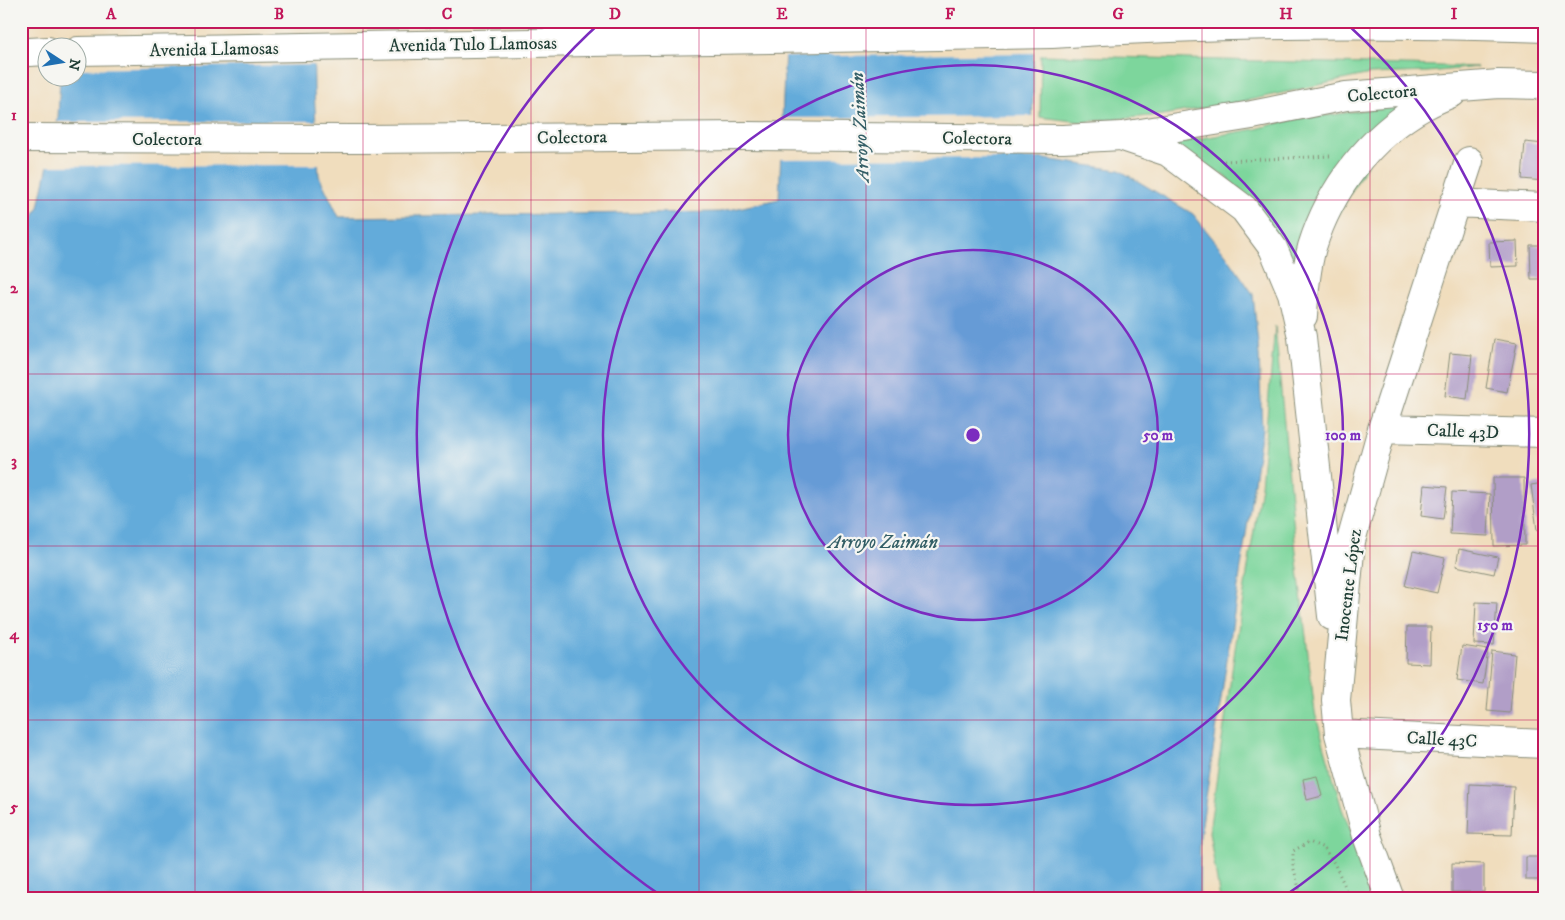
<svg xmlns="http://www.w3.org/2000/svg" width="1565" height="920" viewBox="0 0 1565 920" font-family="'IM FELL DW Pica',serif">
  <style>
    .green { fill: #7dd69c; stroke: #4e8a68 }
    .water { fill: #63abda; stroke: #417487 }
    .pier { fill: #f0ddbd }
    .building { fill: #b19ec7 }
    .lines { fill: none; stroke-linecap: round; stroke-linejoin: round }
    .minor-casing { stroke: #888d78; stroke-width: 30 }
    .primary-casing { stroke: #888d78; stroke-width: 30 }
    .trunk-casing { stroke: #888d78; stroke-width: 30 }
    .path { stroke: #888d78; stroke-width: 3; stroke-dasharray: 1 4; stroke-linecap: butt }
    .minor { stroke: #fff; stroke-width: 28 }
    .primary { stroke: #fff; stroke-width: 28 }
    .trunk { stroke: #fff; stroke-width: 28 }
    .grid { fill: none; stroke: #c2185b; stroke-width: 1; stroke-opacity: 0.55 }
    .ring { fill: none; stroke: #7b2cbf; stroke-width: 2.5 }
    .labels { text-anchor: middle; stroke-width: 4.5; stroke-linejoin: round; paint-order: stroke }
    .street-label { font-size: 18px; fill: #1f3d34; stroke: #f6f6f2 }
    .water-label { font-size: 19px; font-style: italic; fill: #335e66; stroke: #f6f6f2 }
    .centre { fill: #7b2cbf; stroke: #f6f6f2; stroke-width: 2.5 }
    .ring-label { font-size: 15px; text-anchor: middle; font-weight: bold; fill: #7b2cbf; stroke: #f6f6f2; stroke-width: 4.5; stroke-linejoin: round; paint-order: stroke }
    .neatline { fill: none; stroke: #c2185b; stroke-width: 2 }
    .grid-label { font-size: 16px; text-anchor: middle; font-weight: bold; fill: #c2185b }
  </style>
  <rect width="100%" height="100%" fill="#f6f6f2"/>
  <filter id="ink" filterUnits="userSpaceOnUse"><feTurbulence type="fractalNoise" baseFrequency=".02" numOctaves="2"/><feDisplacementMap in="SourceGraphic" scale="10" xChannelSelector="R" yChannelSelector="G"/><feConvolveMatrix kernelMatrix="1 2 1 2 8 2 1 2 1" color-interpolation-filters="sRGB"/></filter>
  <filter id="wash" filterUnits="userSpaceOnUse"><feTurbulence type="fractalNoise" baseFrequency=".0096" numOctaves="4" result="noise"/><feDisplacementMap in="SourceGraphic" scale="20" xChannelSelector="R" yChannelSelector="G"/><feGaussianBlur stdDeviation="1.12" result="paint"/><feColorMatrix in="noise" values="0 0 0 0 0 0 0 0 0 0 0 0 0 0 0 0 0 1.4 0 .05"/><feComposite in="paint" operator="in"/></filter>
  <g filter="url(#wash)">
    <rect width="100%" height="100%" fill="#f0ddbd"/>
    <!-- green -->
    <path class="green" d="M1041,55L1477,67L1428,72L1370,74L1245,101L1163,115L1081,122L1040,117Z
      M1413,102L1398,109L1297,289L1245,195L1226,177L1167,144L1256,129L1297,118L1332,115Z
      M1275,326L1296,552L1315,713L1342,809L1378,899H1220L1209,832L1235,649L1261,486Z"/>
    <!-- water -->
    <path class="water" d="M313,21L314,90L319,176L339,217L720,212L779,199L786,21H1034L1032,157L1119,170L1193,214L1226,255L1253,294L1259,355L1262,429L1200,837L1199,899H21V242L39,207L58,118L60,78H78V48Z"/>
    <!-- pier -->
    <path class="pier" d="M54,21H316V65L78,69V48H55Z
      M784,21H1036V53L782,57Z
      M1035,116V155L1056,158L779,159L780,118Z
      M318,121L321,165L45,166L55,122Z"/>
    <g id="blocks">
      <!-- building -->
      <path class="building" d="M1525,142L1544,144V181L1522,179Z
        M1517,241L1518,266L1490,267L1489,242Z
        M1530,245H1544V279H1531Z
        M1494,339L1517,343L1507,392L1486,388Z
        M1450,353L1472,355L1467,399L1445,396Z
        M1493,478H1524L1525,545L1494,546Z
        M1544,483V529L1537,530L1531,485Z
        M1424,485L1447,487L1443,519L1421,516Z
        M1452,492L1490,494L1488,536L1450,534Z
        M1459,549L1498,557L1494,574L1456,566Z
        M1413,551L1445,558L1437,593L1405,586Z
        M1476,602L1497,603L1494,645L1474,644Z
        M1407,627H1431L1430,664L1406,663Z
        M1462,646L1488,650L1483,684L1457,680Z
        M1492,651L1515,654L1510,713L1487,711Z
        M1317,776L1322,796L1307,800L1303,779Z
        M1470,784L1514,786L1512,835L1468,834Z
        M1526,857H1544V880H1526Z
        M1452,863L1484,864V892H1452Z"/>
    </g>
  </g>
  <g filter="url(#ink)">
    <use href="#blocks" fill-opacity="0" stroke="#888d78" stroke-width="1"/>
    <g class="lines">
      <defs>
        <path id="minor" d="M21,138L359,139L746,136L1063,139L1122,136L1252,115L1346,96L1499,84L1544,85
          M1126,138L1168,152L1244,209L1273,248L1292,293L1302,337L1332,616
          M1454,203L1544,207
          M1303,316C1304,293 1306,269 1312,247C1330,189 1370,136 1424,106C1433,101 1442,97 1452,93
          M1382,429L1544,433
          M1339,734L1544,744
          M1390,899L1367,836L1339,734L1336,700L1351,541L1382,429L1469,161"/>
        <path id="primary" d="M78,51L1052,34C1216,23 1380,22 1544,28
          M29,52L48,51"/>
        <path id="trunk" d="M21,52H29"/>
      </defs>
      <!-- minor casing -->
      <use href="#minor" class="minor-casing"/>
      <!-- primary casing -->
      <use href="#primary" class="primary-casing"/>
      <!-- trunk casing -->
      <use href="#trunk" class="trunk-casing"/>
      <!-- path -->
      <path class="path" d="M1224,161L1330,156
        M1302,899L1293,866V851L1309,842L1324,848L1334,863L1351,899"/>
      <!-- minor -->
      <use href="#minor" class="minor"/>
      <!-- primary -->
      <use href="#primary" class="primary"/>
      <!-- trunk -->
      <use href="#trunk" class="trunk"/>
    </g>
  </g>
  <!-- grid -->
  <path class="grid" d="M195,21V899M363,21V899M531,21V899M699,21V899M866,21V899M1034,21V899M1202,21V899M1370,21V899M21,200H1544M21,374H1544M21,546H1544M21,720H1544"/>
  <!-- distance rings -->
  <circle cx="973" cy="435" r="185" fill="#7b2cbf" fill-opacity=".12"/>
  <g class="ring">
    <circle cx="973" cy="435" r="185"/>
    <circle cx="973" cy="435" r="370"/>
    <path d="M666 899A556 556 0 0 1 601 22M1345 22A556 556 0 0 1 1280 899"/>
  </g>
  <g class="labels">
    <!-- street labels -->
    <g class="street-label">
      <text transform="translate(473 44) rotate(-1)" y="6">Avenida Tulo Llamosas</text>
      <text transform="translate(214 49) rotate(-1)" y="6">Avenida Llamosas</text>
      <text transform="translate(1382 93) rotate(-5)" y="6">Colectora</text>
      <text transform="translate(572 137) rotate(-1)" y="6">Colectora</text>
      <text transform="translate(977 138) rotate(1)" y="6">Colectora</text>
      <text x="167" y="145">Colectora</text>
      <text transform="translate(1463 431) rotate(2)" y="6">Calle 43D</text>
      <text transform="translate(1348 585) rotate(-83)" y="6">Inocente López</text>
      <text transform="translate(1442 739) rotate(3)" y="6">Calle 43C</text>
    </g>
    <!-- water labels -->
    <g class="water-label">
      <text transform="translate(859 127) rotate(-93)" y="7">Arroyo Zaimán</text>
      <text x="883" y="548">Arroyo Zaimán</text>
    </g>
  </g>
  <circle cx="973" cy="435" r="8" class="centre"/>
  <g class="ring-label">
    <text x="1158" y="440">50 m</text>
    <text x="1343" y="440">100 m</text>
    <text x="1495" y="630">150 m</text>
  </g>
  <!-- margin -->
  <rect width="1565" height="920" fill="none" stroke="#f6f6f2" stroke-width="55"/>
  <!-- north arrow -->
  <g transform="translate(62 62) rotate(102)"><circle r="24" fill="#f6f6f2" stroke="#a0aca6"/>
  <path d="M0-4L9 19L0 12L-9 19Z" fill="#1f6fb2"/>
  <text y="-8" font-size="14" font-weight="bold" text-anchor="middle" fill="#1f3d34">N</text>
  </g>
  <rect x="28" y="28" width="1510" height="864" class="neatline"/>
  <g class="grid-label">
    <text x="111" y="19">A</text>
    <text x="279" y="19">B</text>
    <text x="447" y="19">C</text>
    <text x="615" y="19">D</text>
    <text x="782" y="19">E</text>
    <text x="950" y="19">F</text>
    <text x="1118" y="19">G</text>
    <text x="1286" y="19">H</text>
    <text x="1454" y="19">I</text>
    <text x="14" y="120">1</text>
    <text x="14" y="293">2</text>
    <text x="14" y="466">3</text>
    <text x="14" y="639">4</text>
    <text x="14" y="812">5</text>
  </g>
</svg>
